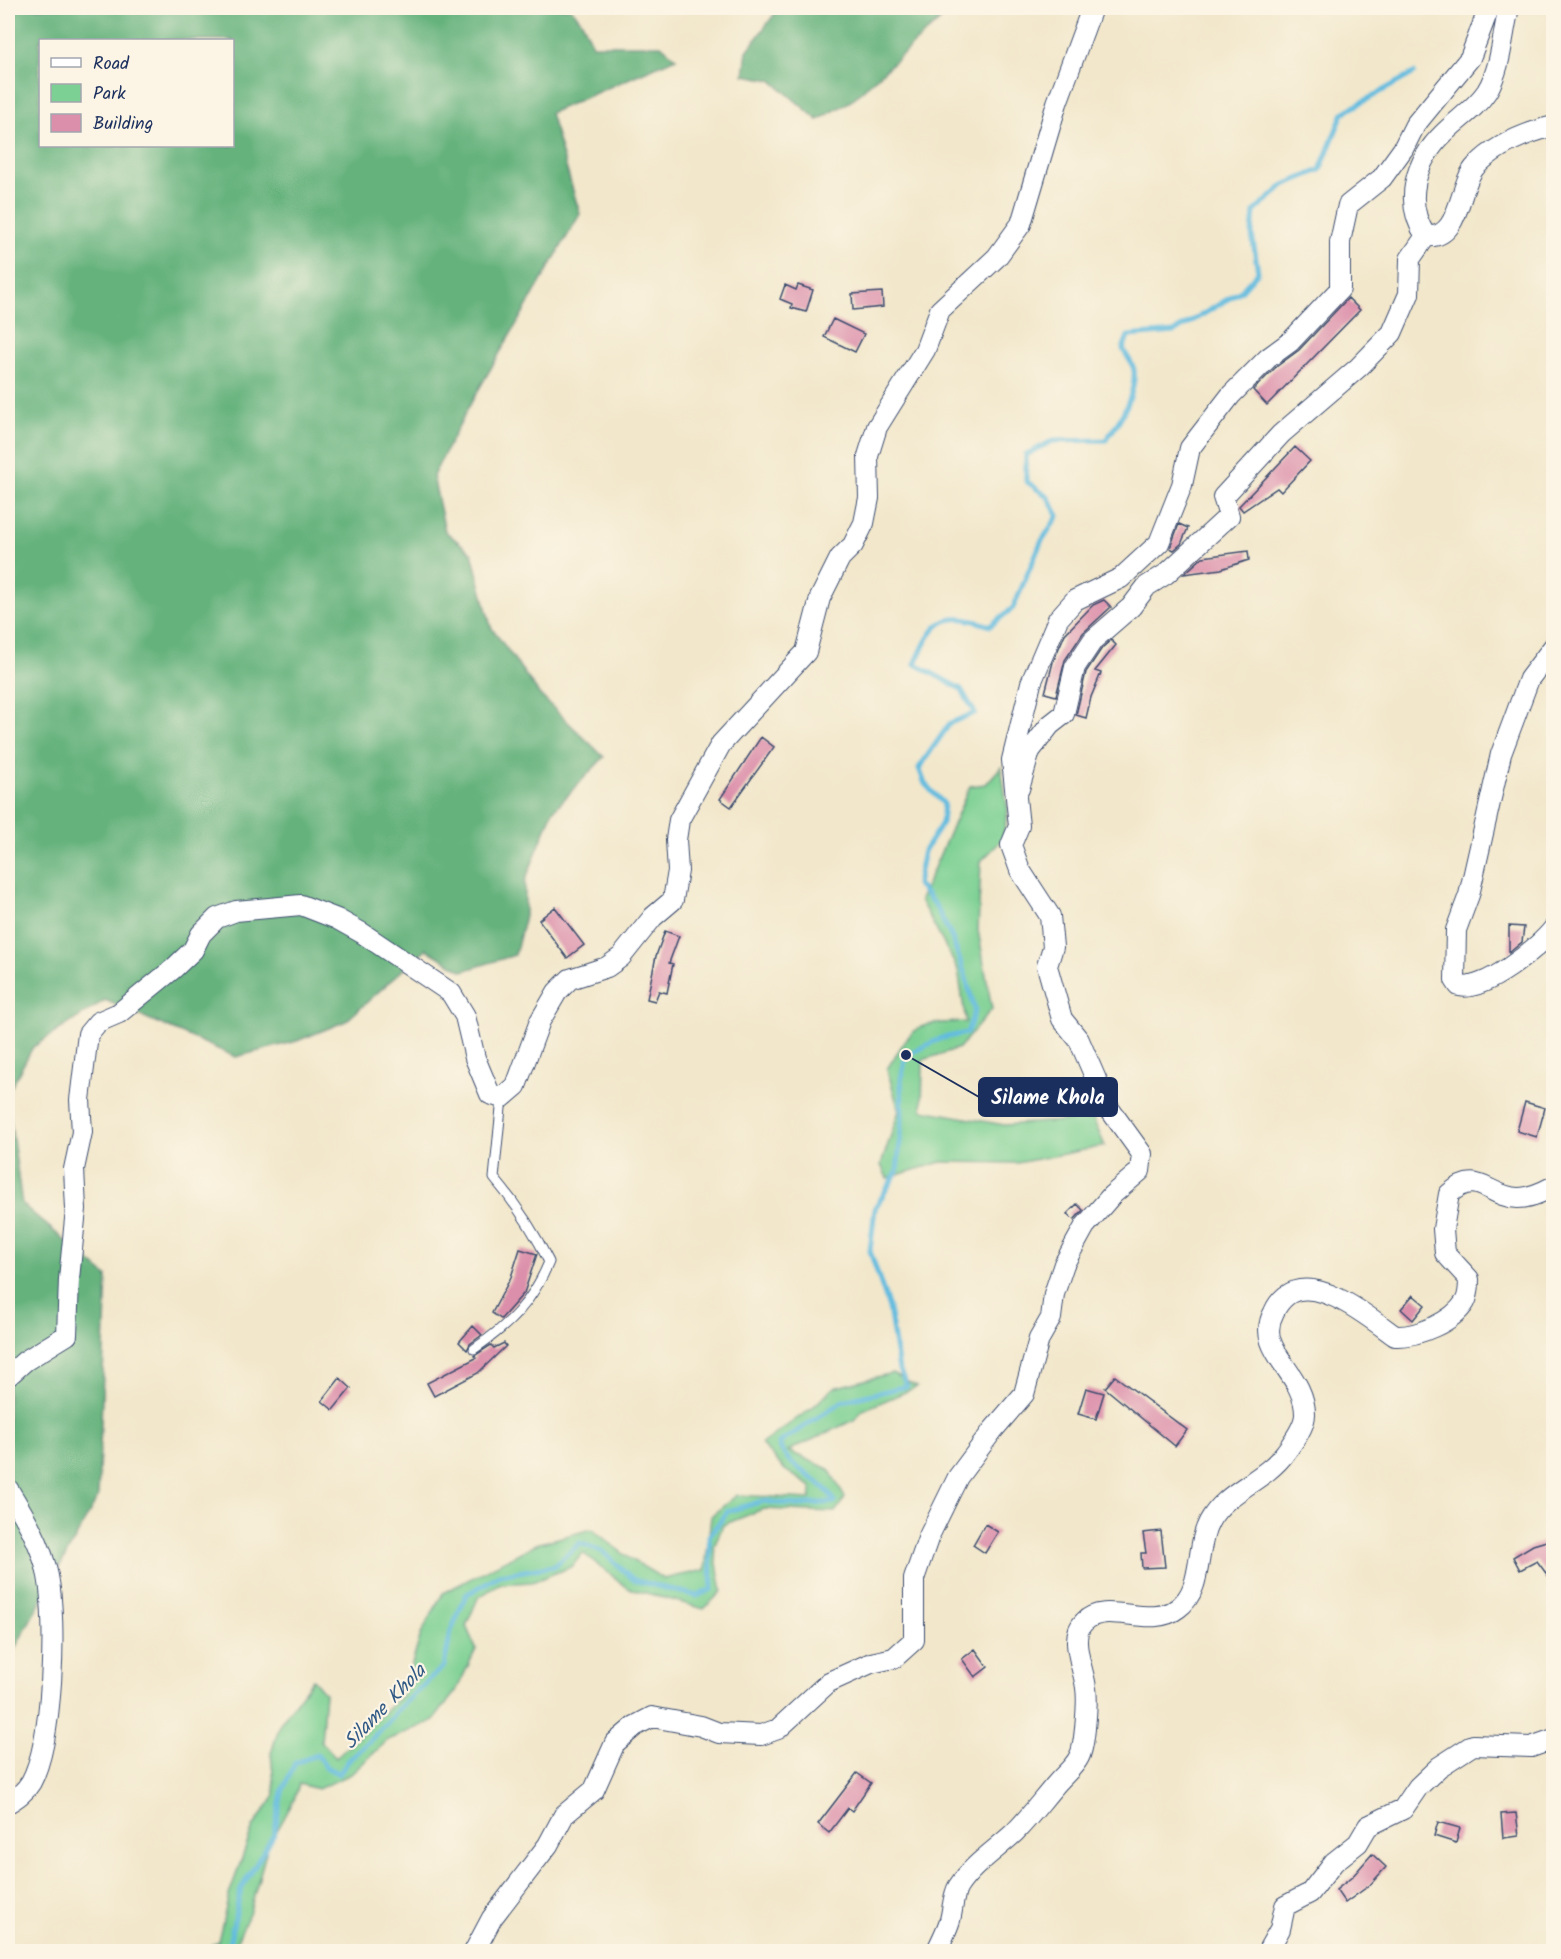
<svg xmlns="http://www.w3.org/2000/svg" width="1561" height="1959" viewBox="0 0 1561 1959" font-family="Kalam,sans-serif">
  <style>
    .green { fill: #7cd093; stroke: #4c8078; stroke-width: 1.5 }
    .forest { fill: #65b27d; stroke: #40706e; stroke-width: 1.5; fill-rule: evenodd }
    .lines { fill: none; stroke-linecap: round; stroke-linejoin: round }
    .stream { stroke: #62bcdf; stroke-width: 5 }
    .building { fill: #dc8faa }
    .service-casing { stroke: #3b4b6e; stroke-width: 11 }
    .minor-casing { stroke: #3b4b6e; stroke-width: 22 }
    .service { stroke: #fff; stroke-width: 9 }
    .minor { stroke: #fff; stroke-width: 20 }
    .labels { text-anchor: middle; stroke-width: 4.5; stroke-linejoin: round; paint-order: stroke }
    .water-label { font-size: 20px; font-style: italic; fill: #305985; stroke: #fcf5e5 }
    .leader { fill: none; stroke: #1b2f5e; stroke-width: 2 }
    .callout-dot { fill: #1b2f5e; stroke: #fcf5e5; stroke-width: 2 }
    .callout { fill: #1b2f5e; stroke: #1b2f5e; stroke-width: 2 }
    .callout-label { font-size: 20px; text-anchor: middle; font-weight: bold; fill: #fff }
  </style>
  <rect width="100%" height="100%" fill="#fcf5e5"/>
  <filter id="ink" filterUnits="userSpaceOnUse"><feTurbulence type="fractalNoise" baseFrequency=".0167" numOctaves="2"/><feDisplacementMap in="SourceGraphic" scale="12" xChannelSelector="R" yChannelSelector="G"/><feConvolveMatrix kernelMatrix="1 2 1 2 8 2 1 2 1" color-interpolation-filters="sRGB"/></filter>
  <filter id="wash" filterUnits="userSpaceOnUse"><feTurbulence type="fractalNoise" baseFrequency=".008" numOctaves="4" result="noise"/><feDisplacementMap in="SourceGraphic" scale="24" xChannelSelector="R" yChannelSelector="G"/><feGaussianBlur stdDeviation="1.35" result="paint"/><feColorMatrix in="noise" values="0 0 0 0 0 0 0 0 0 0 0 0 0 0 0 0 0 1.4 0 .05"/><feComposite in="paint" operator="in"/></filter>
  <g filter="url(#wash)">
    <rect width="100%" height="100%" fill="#f2e7cb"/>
    <!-- green -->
    <path class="green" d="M1001,767L1008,811L1002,840L981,861L978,930L992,1009L959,1048L923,1060L922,1110L1004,1125L1093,1119L1105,1146L1017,1163L941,1162L887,1178L881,1165L899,1111L887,1069C915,1025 912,1023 966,1022L958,970L920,900L970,786L986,784Z
      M892,1373L917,1387L863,1410L854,1420L788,1451L829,1469L845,1498L835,1512L763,1509L723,1525L714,1547L722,1591L704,1609L628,1588L583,1553L571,1567L532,1582L499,1584L478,1598L466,1626L476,1649L456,1691L433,1721L388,1740L351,1774L318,1789L299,1784L294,1800L267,1849L249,1914L232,1951H202L218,1941L229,1895L253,1827L275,1795L271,1753L281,1722L313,1679L325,1693L321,1742L336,1758L403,1694L421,1634L443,1593L536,1544L592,1529L630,1559L664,1579L705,1570L711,1516L737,1495L810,1499L812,1487L785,1470L761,1444L812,1408L833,1388Z"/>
    <!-- forest -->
    <path class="forest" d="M8,8H571L582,22L593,45H661L676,58L550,113L580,214L468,408L433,476L445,531L472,553L491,627L540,695L604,757L553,811L525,881V916L515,955L463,971L426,949L346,1021L297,1041L236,1057L105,1000L33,1047L8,1093ZM40,40H232V146H40Z
      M779,8H943L941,19L851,101L818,120L771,80L744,75L747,51Z
      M8,1103L22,1204L107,1276L98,1497L8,1661Z"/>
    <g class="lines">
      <!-- stream -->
      <path class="stream" d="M220,1952L229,1944L241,1889L274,1834L282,1792L295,1763L317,1755L326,1767L339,1774L349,1760L387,1724L397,1710L444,1666L451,1631L466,1595L499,1575L554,1566L580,1543L602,1551L634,1580L697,1596L712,1589L709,1536L728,1511L763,1501L798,1505L835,1502C822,1477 786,1469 779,1443L843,1401L907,1386L899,1370L889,1308L870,1251L875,1208L897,1172L902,1122L901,1080L906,1055L942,1038L967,1033L975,1010L966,978L952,938L935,905L917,884L924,851L942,823L944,804L925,784L919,768L950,723L975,713L961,689L915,664C934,622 942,609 990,626L1013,608L1041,542L1058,516L1048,497L1026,481V455L1052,441L1106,440C1120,421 1136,395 1134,370C1133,364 1126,355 1123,349L1128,336L1174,332L1241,291L1258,272L1252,234L1254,212L1284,185L1320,170L1343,113L1414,73"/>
    </g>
    <g id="blocks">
      <!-- building -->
      <path class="building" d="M785,285L796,290L798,285L813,290L806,312L791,308L792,304L780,299Z
        M882,292L883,307L853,310L852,294Z
        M1348,298L1360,310L1267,405L1253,390L1276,367L1299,350Z
        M833,319L864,334L855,352L824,337Z
        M1295,447L1310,461L1281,492L1277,488L1243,511L1239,506Z
        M1179,524L1188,528L1181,544L1174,550L1170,548Z
        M1248,551L1249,560L1221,569L1184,574L1203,557Z
        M1104,600L1111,607L1083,633L1065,660L1056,696L1045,693L1053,662L1065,634L1093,605Z
        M1111,640L1116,645L1095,671L1101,673L1091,697L1086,718L1076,715L1086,672L1102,648Z
        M761,737L774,747L731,807L720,799Z
        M555,907L584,945L567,958L539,920Z
        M1509,926L1524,927L1522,942L1509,953Z
        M665,931L679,936L669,963L673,964L667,993L659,991L655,1001L647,999L656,956Z
        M1525,1102L1545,1108L1537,1137L1517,1131Z
        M1077,1204L1083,1210L1074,1220L1067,1214Z
        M520,1249L537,1254L524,1293L501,1319L492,1313L511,1277Z
        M1413,1295L1425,1305L1413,1320L1401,1309Z
        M473,1326L482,1335L470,1344L467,1350L459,1342Z
        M504,1343L506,1346L478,1373L434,1396L427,1383L476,1358L474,1356L491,1345L494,1348Z
        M1115,1376L1187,1430L1175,1446L1105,1388Z
        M340,1378L351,1388L333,1410L322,1401Z
        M1086,1388L1104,1393L1096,1419L1078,1414Z
        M985,1524L998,1532L985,1553L973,1545Z
        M1161,1531L1165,1567L1142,1568L1141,1553H1146L1143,1533Z
        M1550,1540L1554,1549V1584L1537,1561L1520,1570L1513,1557L1533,1545Z
        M975,1649L988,1667L975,1677L962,1659Z
        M857,1773L871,1783L852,1811L848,1808L829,1833L818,1824Z
        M1516,1813L1519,1836L1503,1838L1501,1814Z
        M1438,1822L1460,1828L1456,1843L1434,1836Z
        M1372,1854L1386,1867L1370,1885L1345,1903L1336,1890L1352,1877Z"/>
    </g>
  </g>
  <g filter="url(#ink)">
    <use href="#blocks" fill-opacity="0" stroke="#3b4b6e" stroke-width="1.5"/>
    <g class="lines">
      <defs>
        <path id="service" d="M474,1349C509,1325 532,1303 549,1262C534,1231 516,1204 494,1178L502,1098"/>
        <path id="minor" d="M1509,8C1502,35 1502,66 1487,91C1476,108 1458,119 1444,133C1415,161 1403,202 1426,236C1461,241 1458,184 1476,166C1497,144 1525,133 1554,126
          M1554,646L1529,679L1501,754L1469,895L1456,930L1455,980L1459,986C1483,993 1540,947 1554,928
          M1019,789L1030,751L1050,725L1064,714L1075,667L1093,640L1131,607L1147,586L1166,574L1229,516L1223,497L1281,434L1359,367L1392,333L1409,294L1410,259L1426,236
          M8,1376L25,1361L67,1335L69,1279L76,1209L74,1169L82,1132L80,1100L88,1034L98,1022L119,1013L173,969L193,950L201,934L217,918L236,911L301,905L337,919L362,933L451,993L465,1016L475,1058L490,1094L502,1098L516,1086L540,1021L557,992L570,979L607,967L621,957L653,917L673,900L678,871L676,840L679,820L721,744L806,652L820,598L840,558L853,545L864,523L869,498L868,456L877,427L925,350L940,310L997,257L1021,224L1057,103L1092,8
          M8,1489C24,1515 42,1545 48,1576C57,1622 53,1741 31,1782C25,1792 18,1797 8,1803
          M474,1952L492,1918L548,1845L564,1815L594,1790L615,1743L635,1726L652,1717L701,1726L719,1733L761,1735L778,1729L829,1682L871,1663L894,1658L914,1640V1579L929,1536L958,1477L993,1430L1024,1394L1039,1339L1051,1318L1054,1294L1064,1264L1085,1226L1112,1195L1140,1171L1142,1154L1108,1107L1079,1040L1062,1019L1047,966L1053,947L1050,916L1020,870L1011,845L1019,826L1012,760L1031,683L1058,619L1075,600L1121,578L1159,543L1182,485L1190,448L1231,395L1268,358L1290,342L1340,289V242L1348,205L1382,178L1403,149L1415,125L1470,58L1489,8
          M936,1952C941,1942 947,1930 950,1920C953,1909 953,1895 958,1887C973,1864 996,1850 1015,1832C1030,1817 1043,1799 1057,1783C1064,1775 1075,1766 1079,1757C1085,1747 1088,1700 1086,1688C1084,1669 1068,1637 1084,1622C1106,1599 1150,1630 1178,1608C1204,1589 1195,1548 1209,1522C1225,1491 1265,1481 1285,1453C1293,1442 1305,1427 1305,1414C1305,1372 1253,1350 1274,1312C1277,1305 1280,1301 1286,1296C1316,1273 1370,1318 1395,1336C1417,1337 1453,1322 1465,1302C1469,1295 1469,1286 1469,1279L1445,1253L1443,1229L1449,1194C1479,1168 1487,1197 1518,1198C1530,1198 1543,1192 1554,1186
          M1267,1952L1280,1929L1285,1906L1310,1893L1334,1862L1358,1843L1368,1826L1403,1809L1418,1787L1439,1767L1473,1745L1531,1747L1554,1739"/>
      </defs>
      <!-- service casing -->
      <use href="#service" class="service-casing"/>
      <!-- minor casing -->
      <use href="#minor" class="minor-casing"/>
      <!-- service -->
      <use href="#service" class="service"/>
      <!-- minor -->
      <use href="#minor" class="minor"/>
    </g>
  </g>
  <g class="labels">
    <!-- water labels -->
    <g class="water-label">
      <text transform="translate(384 1706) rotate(-46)" y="7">Silame Khola</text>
    </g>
  </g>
  <!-- callouts -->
  <path class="leader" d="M906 1055L979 1097"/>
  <circle class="callout-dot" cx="906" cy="1055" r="6"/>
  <rect class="callout" x="979" y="1078" width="138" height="38" rx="6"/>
  <g class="callout-label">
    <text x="1048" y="1104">Silame Khola</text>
  </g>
  <!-- margin -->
  <rect width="1561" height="1959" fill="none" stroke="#fcf5e5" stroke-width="30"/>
  <!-- legend -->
  <rect x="39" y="39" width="195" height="108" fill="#fcf5e5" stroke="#a2a6af" stroke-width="1.5"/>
  <rect x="51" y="58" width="30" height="9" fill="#ffffff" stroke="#a2a6af" stroke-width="1.5"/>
  <text x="93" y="69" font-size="18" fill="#1b2f5e">Road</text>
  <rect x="51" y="84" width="30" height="18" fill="#7cd093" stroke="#a2a6af" stroke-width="1.5"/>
  <text x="93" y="99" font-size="18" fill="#1b2f5e">Park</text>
  <rect x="51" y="114" width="30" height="18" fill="#dc8faa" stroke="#a2a6af" stroke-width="1.5"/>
  <text x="93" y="129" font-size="18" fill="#1b2f5e">Building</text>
</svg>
